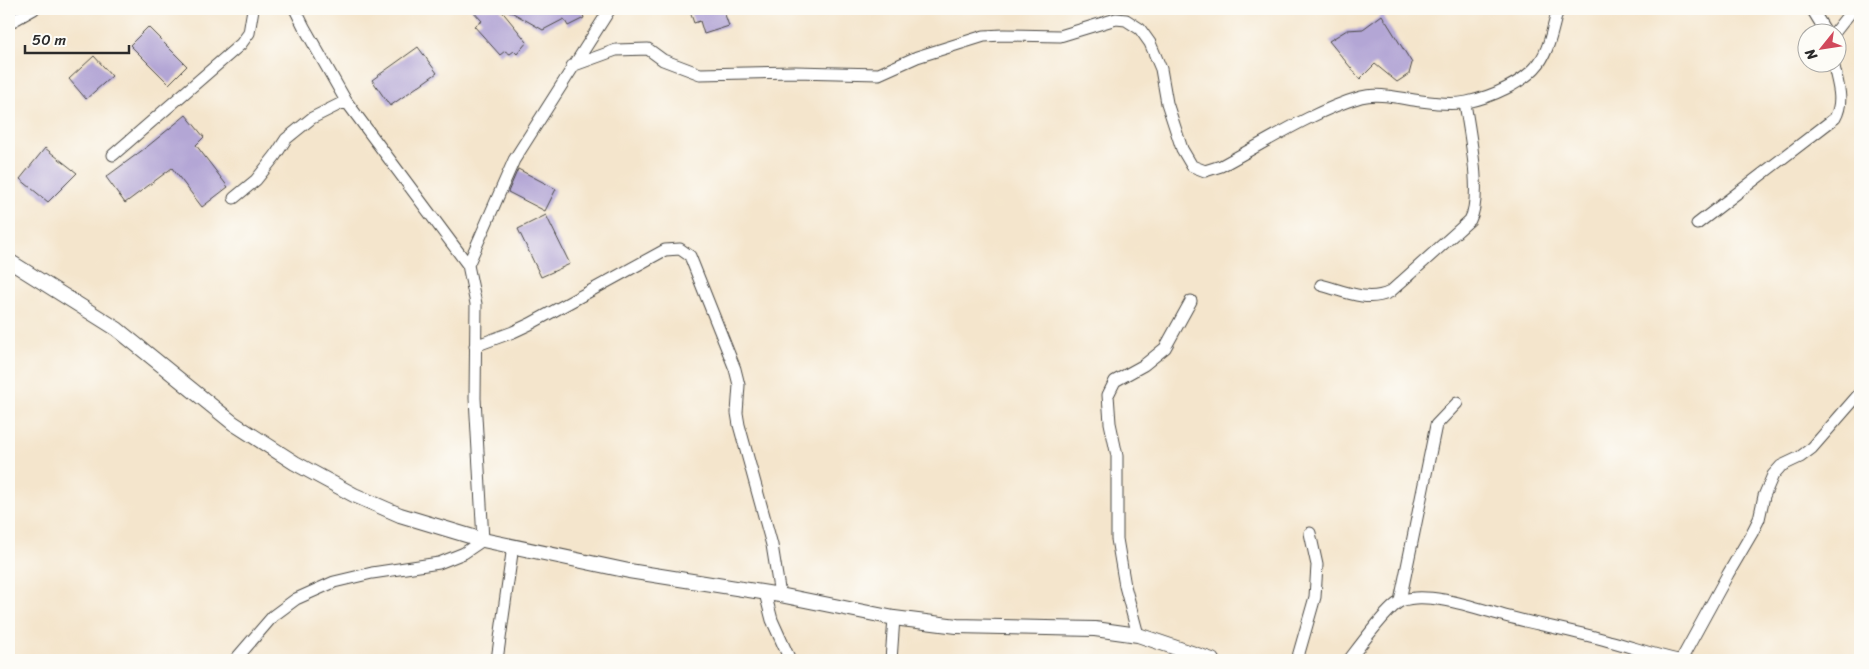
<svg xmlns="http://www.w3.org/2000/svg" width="1869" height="669" viewBox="0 0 1869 669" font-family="Sriracha,sans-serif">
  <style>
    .building { fill: #b3a6d5 }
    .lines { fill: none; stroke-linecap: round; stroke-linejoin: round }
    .minor-casing { stroke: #494743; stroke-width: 13 }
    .tertiary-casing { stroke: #494743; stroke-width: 16 }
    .minor { stroke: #fff; stroke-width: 11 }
    .tertiary { stroke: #fff; stroke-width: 14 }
  </style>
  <rect width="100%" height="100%" fill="#fdfcf7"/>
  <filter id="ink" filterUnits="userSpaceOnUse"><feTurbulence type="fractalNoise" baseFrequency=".02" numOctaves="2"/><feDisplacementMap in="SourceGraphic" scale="10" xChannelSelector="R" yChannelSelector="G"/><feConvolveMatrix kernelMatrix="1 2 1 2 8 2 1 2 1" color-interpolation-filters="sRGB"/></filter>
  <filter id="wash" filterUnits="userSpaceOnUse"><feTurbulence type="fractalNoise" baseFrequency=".0096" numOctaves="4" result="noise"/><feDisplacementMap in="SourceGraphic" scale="20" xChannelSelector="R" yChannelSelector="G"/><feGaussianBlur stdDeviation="1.12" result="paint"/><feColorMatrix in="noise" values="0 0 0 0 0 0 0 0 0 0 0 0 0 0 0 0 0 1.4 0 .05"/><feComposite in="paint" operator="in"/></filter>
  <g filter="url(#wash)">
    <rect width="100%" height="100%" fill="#f4e5cc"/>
    <g id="blocks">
      <!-- building -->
      <path class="building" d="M471,9H500L527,42L517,54L514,51L510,54L505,51L500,55L474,26L482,21Z
        M506,9H581L584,18L568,26L564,19L543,30Z
        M689,9H723L729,26L704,34L700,21L694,23Z
        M1382,15L1412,63L1409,74L1397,82L1375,64L1360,79L1329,41L1347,30L1363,29Z
        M148,27L187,66L169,84L130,45Z
        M418,47L437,73L390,106L372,80Z
        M94,56L112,76L86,99L69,79Z
        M186,115L204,137L196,145L228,187L202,207L172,168L125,203L106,177L148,146Z
        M45,148L77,173L48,202L20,179Z
        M518,169L556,189L545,211L508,192Z
        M546,215L570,264L541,277L518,229Z"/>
    </g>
  </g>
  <g filter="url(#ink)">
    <use href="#blocks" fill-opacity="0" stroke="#494743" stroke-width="1"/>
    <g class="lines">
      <defs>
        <path id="minor" d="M1812,9L1826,32
          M9,23L34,9
          M1835,32L1853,9
          M572,66L616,50L648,49L663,60L700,74L795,72L879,74L917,57L984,36L1003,35L1060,36L1116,19L1126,20L1140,29L1150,43L1161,69L1167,103L1182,149L1192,166L1205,171L1221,166C1264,143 1315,110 1361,97C1379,92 1402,99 1421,101C1435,103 1453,105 1467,102C1491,97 1524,83 1539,63C1550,48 1553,26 1558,9
          M113,155L241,44L249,33L253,9
          M234,198L256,180L275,156L286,139L312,118L346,101
          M1697,224L1835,118C1845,100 1837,82 1833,62
          M468,265L514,160L610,9
          M1321,285C1343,291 1368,303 1390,292L1470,220C1483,197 1469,130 1465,103
          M475,346L513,332L530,324L665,250L680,249L690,256L735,369L739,385L737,413L739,425L772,545L780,595
          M765,593L772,620L790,660
          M1400,601L1436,425L1457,403
          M1138,635L1125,586L1117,539V456L1110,423L1108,395L1115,381L1144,365L1165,348L1191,301
          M235,660L273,616L296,599L334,582L372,573L439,563L464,553L483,540L475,398L476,304L468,265L346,101L304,27L295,9
          M497,660L513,546
          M891,660L894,618
          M1297,660L1315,597L1317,565L1310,533
          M1349,660C1359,647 1388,607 1401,601C1427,590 1479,609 1505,616C1539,625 1574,631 1609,641C1632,647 1654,655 1678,660
          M1681,660L1728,574L1752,533L1759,519L1764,496L1773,475L1781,466L1800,457L1812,448L1860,393"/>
        <path id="tertiary" d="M9,261L117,329L233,423L295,463L354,495L400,515L483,540L629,571L780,595L894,618L957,626L1095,629L1138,635L1212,660"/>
      </defs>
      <!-- minor casing -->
      <use href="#minor" class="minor-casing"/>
      <!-- tertiary casing -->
      <use href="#tertiary" class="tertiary-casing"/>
      <!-- minor -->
      <use href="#minor" class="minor"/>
      <!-- tertiary -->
      <use href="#tertiary" class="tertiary"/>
    </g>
  </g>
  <!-- margin -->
  <rect width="1869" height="669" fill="none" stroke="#fdfcf7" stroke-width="30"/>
  <!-- north arrow -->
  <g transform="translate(1822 48) rotate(240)"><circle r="24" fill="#fdfcf7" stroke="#a9a8a5"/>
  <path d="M0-4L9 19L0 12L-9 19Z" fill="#d1495b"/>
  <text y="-8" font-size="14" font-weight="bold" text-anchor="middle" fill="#2b2b2b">N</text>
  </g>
  <!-- scale -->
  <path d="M25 45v8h104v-8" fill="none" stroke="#2b2b2b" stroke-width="2.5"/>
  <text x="32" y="45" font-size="15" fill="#2b2b2b" stroke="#fdfcf7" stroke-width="4" paint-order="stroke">50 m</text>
</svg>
